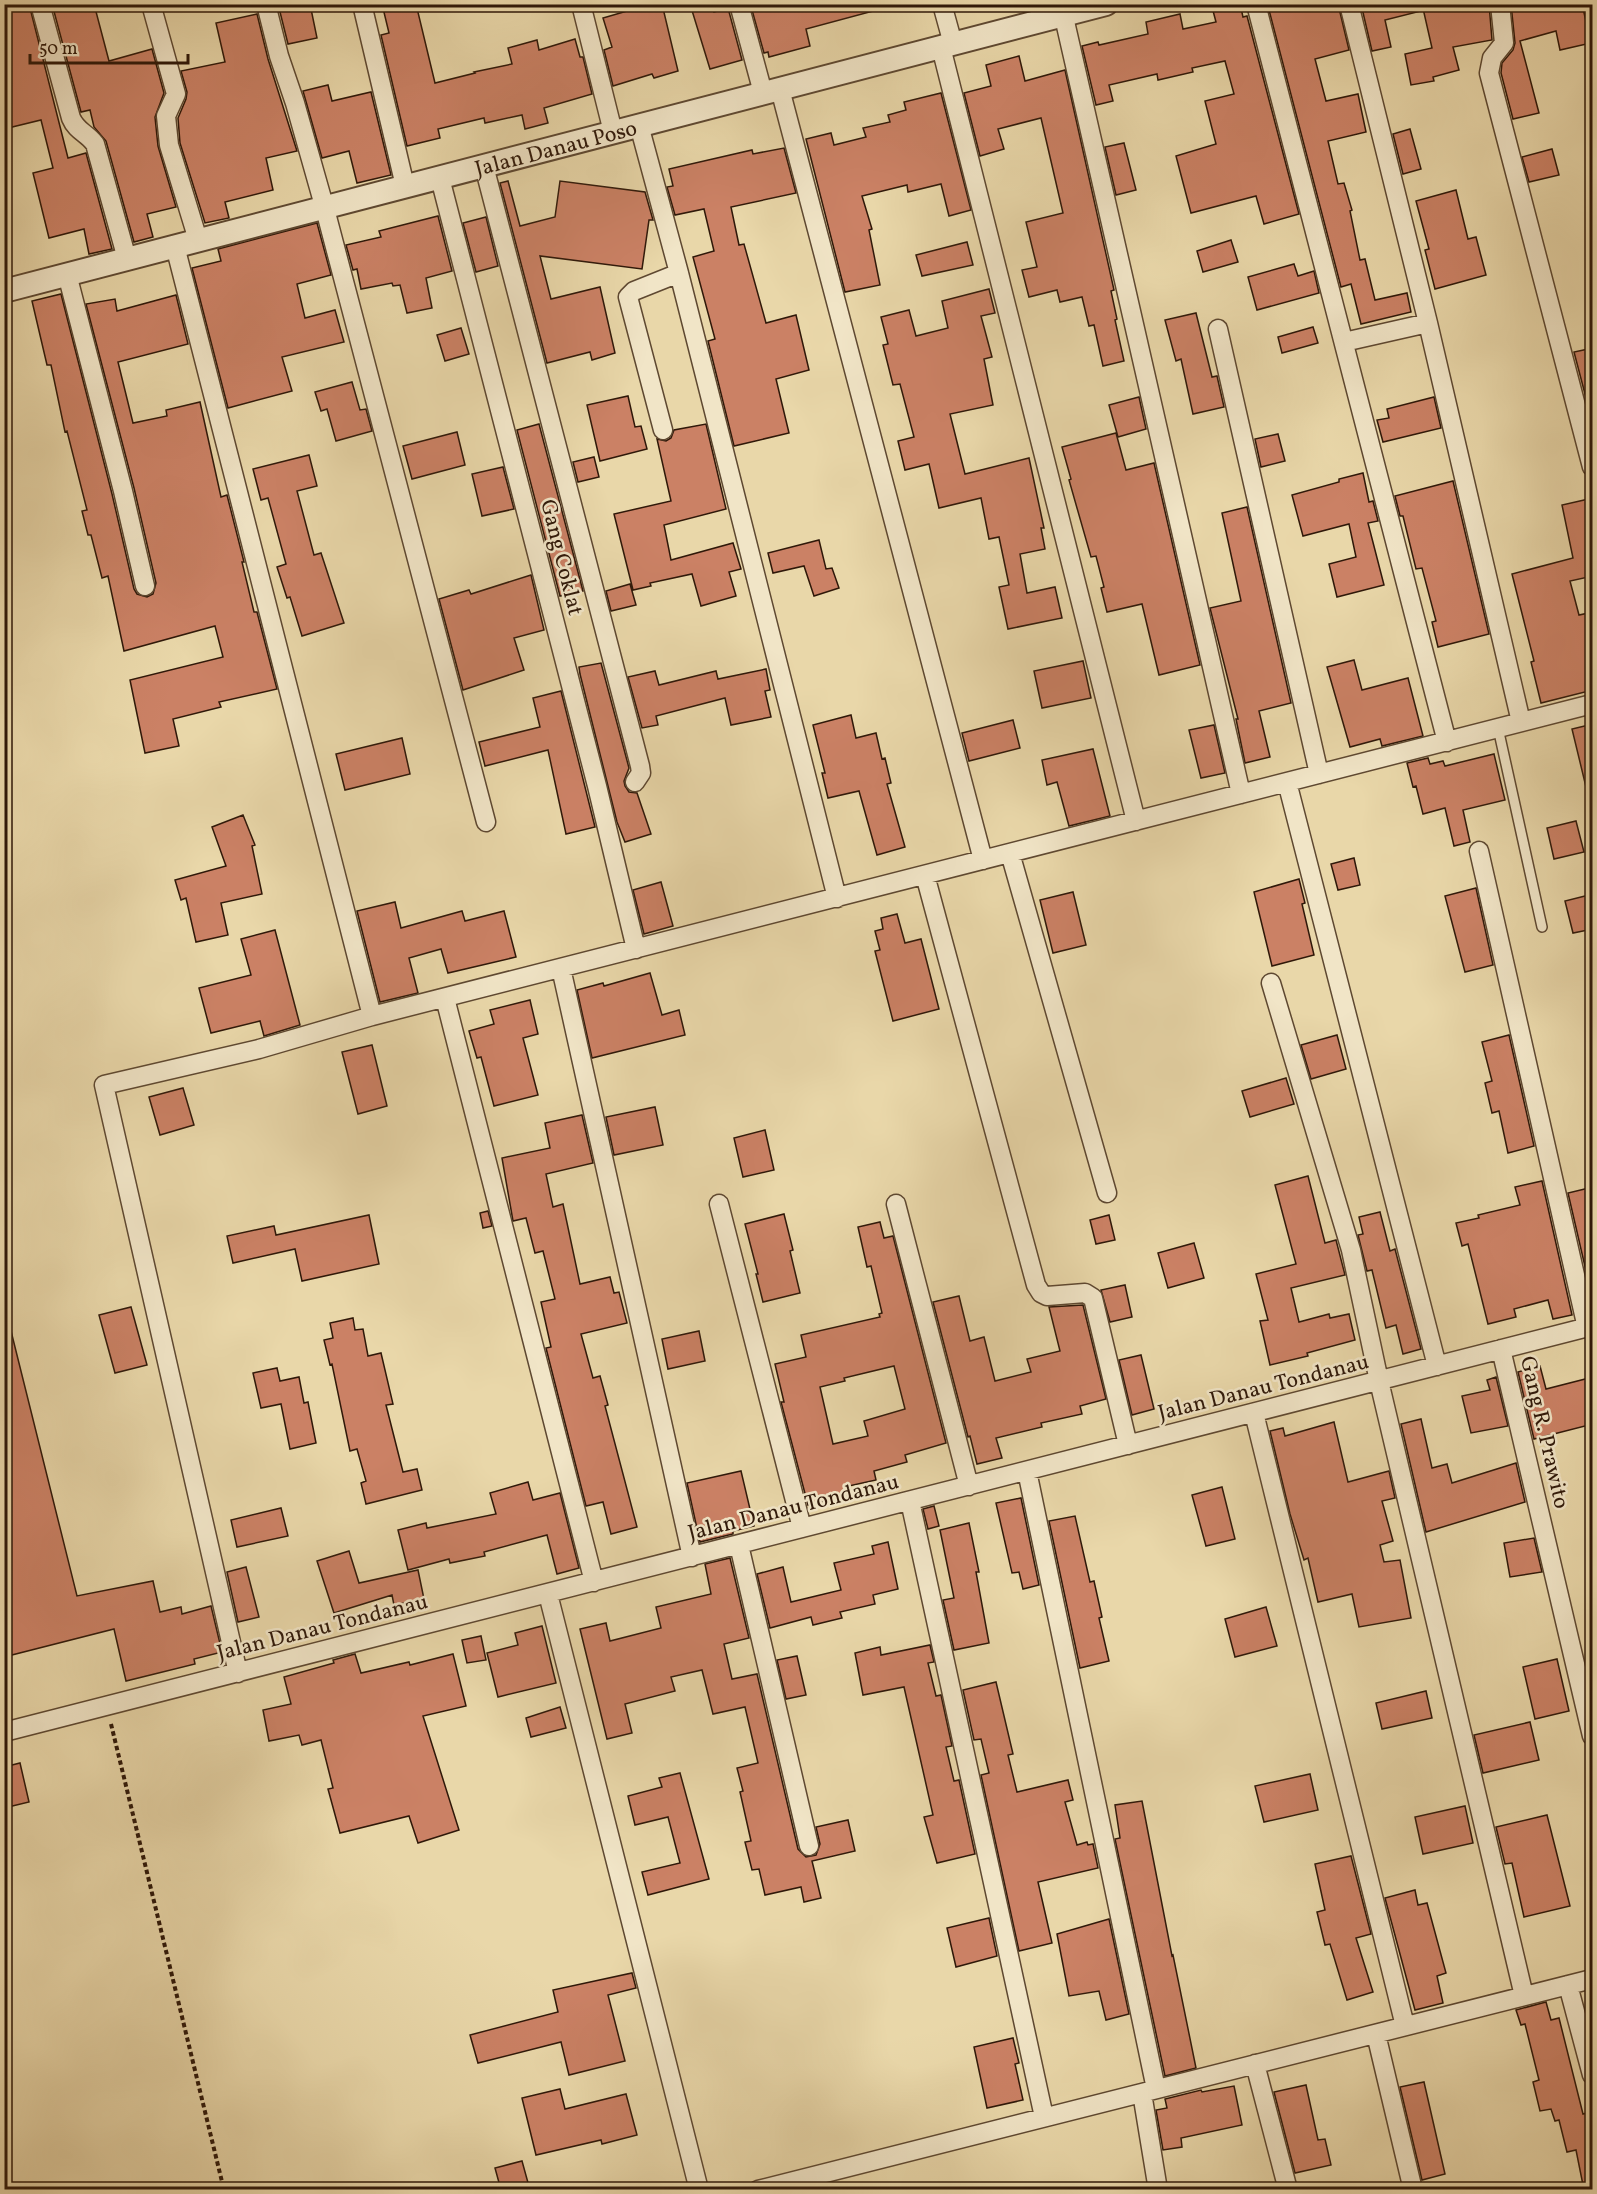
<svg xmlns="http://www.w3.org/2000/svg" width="1597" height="2194" viewBox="0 0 1597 2194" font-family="Vollkorn,serif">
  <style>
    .building { fill: #cb8165; stroke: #2f1809; stroke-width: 1.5; fill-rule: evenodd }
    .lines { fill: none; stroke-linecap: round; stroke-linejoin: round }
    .service-casing { stroke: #5e4831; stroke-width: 12 }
    .minor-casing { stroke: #5e4831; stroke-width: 21 }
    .tertiary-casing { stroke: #5e4831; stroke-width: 26 }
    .path { stroke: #2f1809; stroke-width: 4; stroke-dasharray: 4.5 3; stroke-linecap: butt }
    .service { stroke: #f1e5c7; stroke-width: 9 }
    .minor { stroke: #f1e5c7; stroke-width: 18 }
    .tertiary { stroke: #f1e5c7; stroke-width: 22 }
    .labels { text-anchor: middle; stroke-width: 5; stroke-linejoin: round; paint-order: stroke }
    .street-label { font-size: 22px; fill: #2f1809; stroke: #f1e5c7 }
  </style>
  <rect width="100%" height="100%" fill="#e9d7a9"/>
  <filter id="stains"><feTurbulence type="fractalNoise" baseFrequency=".00333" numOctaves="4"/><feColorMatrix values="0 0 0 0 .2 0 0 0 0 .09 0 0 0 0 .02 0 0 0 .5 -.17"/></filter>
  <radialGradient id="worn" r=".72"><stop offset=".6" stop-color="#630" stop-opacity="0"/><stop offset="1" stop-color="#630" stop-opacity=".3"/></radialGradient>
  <!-- building -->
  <path class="building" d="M4,4H29L68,158L86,153L112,249L89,254L84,229L49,238L33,173L53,168L41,120L4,129Z
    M52,4H94L109,61L152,49L164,93L155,117L158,146L176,207L147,214L153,237L134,242L106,141L94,127L90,110L81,112Z
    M278,4H310L317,38L288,44Z
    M382,4H416L435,83L475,73L474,72L512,64L508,48L537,40L539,50L575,39L580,57H583L592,94L544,108L548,123L525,129L522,115L485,123L484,118L438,129L440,138L407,146L381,35L389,33Z
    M632,4H662L678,71L654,78L652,74L613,86L604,50L612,47L603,18L634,9Z
    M690,4H712L714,12L728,8L742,60L710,69Z
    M773,4H876L877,10L806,29L810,46L769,57L768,52L764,53L752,10Z
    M1224,4H1240L1243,17L1247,16L1299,214L1264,224L1256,196L1191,213L1176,156L1216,144L1205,101L1234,94L1225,61L1192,68L1193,72L1158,80L1157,74L1109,85L1113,101L1096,105L1082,46L1098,42L1099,45L1148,34L1146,22L1180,14L1183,29L1216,22L1212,7Z
    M1293,4H1338L1349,50L1315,59L1326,101L1358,94L1366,132L1328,141L1338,184L1344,183L1352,210L1350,211L1360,260L1365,259L1375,300L1407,293L1411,312L1361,324L1351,284L1341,287L1269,10Z
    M1361,4H1420L1421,11L1385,20L1391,47L1372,51Z
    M1422,4H1489L1492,40L1453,47L1459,70L1433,77L1434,81L1411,85L1405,54L1432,48Z
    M1511,4H1582L1591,43L1560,50L1556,31L1520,41L1539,113L1513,119L1501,73L1502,63L1513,50L1515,43Z
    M257,14L268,59L297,151L266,158L273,190L225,202L229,218L205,223L180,143L178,118L186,99L187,92L181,71L225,62L216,23Z
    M1019,56L1025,81L1065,70L1114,290L1111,291L1117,319L1115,320L1124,361L1103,366L1094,325L1089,326L1082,297L1060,302L1057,290L1029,297L1022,270L1037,267L1026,222L1063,213L1041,118L998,129L1004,149L980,156L964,93L991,86L986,65Z
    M328,85L332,101L371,92L391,175L357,183L349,151L322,158L303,91Z
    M941,93L971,210L949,216L941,184L908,192L907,185L862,196L872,229L869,230L880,285L845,292L806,139L831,133L834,145L866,137L863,128L890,122L888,115L906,110L904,102Z
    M1410,129L1421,169L1403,174L1393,134Z
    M1124,143L1136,190L1116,195L1105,147Z
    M784,148L796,193L731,207L739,245L744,244L766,323L796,315L809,370L776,379L789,433L734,446L708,341L715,339L693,257L714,251L704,209L675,215L667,187L673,186L669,169L752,150L753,154Z
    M1552,149L1559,175L1529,182L1522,157Z
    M508,181L520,226L555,217L560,181L645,192L653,220H649L642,269L540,256L551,299L600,287L615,353L592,360L590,352L547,363L500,183Z
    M1456,190L1468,239L1476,237L1486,275L1435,289L1425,250L1429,249L1416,201Z
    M438,216L452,271L426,278L432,308L407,313L400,285L393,286L392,283L361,289L357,269L353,270L346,245L381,237L379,231Z
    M486,217L498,266L476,272L463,223Z
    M317,223L331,275L297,284L305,318L335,310L344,342L282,357L292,391L228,408L192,268L221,261L218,249Z
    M1231,240L1238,262L1203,272L1197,251Z
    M967,242L973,265L922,276L916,255Z
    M1294,264L1298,276L1314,271L1319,293L1257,310L1248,277Z
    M989,289L995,313L981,316L992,357L984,359L993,405L950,414L965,474L1029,458L1044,528H1041L1045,549L1020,554L1027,593L1055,587L1062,618L1008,629L999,587L1009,585L999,537L989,539L981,498L939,508L929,464L905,470L898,441L914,437L900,384L893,385L883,345L888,344L881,317L909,310L916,336L948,328L942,301Z
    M61,294L112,494L134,589L137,594L147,597L153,594L156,583L134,488L86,304L115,299L117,311L176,295L188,344L118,362L133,423L167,416L166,410L200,402L221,497L227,495L244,562H242L254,612H257L277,689L219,702L221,707L173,719L179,746L145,753L130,680L223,657L215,626L124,651L108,576L102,578L91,535H88L82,511L87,510L67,431L65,432L51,365H47L32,301Z
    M1196,313L1212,377L1217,376L1224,407L1193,414L1181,359L1176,361L1165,320Z
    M1313,327L1318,343L1282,353L1278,337Z
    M461,328L469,354L445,361L437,335Z
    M1593,348V413H1590L1574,352Z
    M352,382L360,410L366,409L372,431L336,441L327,409L321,411L315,392Z
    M628,396L635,427L641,426L647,449L600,461L587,405Z
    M1139,397L1146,429L1118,437L1109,405Z
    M1434,397L1441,428L1383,442L1377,420L1389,418L1387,409Z
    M539,424L583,591L560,596L517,430Z
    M706,424L726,509L664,525L671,560L733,543L741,569L729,572L736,596L701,606L692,574L650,583L651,586L633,590L614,514L671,501L657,439L666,441L671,438L674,430Z
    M457,432L465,465L412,479L403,446Z
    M1116,433L1126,470L1154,463L1200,665L1159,675L1142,604L1107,612L1101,588L1104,587L1096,556L1091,557L1069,480L1071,479L1062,447Z
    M1278,434L1285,461L1261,467L1255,439Z
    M309,455L317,486L297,491L314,555L321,553L344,623L302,636L290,597L287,598L277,567L286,564L268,498L261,500L253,469Z
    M594,457L599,477L578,482L573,462Z
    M503,467L514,509L482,516L472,474Z
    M1363,473L1369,502L1373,501L1378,521L1368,523L1384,585L1337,597L1329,564L1356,557L1349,524L1303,536L1292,495L1339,482V479Z
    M1453,481L1489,634L1438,647L1432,622L1436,621L1422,568L1416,569L1403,516H1400L1395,496Z
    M1593,498V576L1570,581L1579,615L1593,612V690L1541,703L1531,662L1534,661L1512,574L1573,558L1562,505Z
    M1247,507L1291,703L1259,711L1270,757L1245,763L1236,719H1238L1210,608L1241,601L1222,513Z
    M819,540L826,569L832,568L839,588L814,596L804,566L773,573L768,553Z
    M531,575L544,630L514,638L524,670L463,690L439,599L469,590L471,594Z
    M630,584L636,605L611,611L606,591Z
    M1354,660L1362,690L1408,678L1423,736L1382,746L1380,739L1350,747L1327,667Z
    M1083,661L1091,698L1042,708L1034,671Z
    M601,663L629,768L624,781L625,786L629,792L637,793L651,834L625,842L617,822L580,674L579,667Z
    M766,669L770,690L765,691L771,717L731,725L725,698L656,716L658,725L642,728L628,677L655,671L659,685L716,671L718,679Z
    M561,691L595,827L566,834L548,750L485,766L479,742L540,727L533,698Z
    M851,715L856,738L876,733L882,759L885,758L891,783L887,784L905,847L877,855L859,791L828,798L822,773H825L813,725Z
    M1013,720L1020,748L969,761L962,733Z
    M1593,724V787H1586L1572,729Z
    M1214,725L1225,773L1201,778L1189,730Z
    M402,738L410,774L345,790L336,754Z
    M1093,749L1110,816L1069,826L1057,782L1047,785L1042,760Z
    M1494,754L1505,800L1463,810L1470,842L1454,846L1445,808L1423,814L1416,786L1413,787L1407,763L1428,758L1430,764L1443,761L1445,766Z
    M243,815L255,845L252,846L262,894L221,903L228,935L196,942L186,898L181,900L175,880L226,866L212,827Z
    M1576,821L1584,852L1554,859L1547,828Z
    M1354,858L1360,885L1338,890L1331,864Z
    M1299,879L1305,903L1302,904L1314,955L1272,966L1254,892Z
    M661,882L673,926L644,934L633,890Z
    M1476,888L1493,965L1465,972L1445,896Z
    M1073,892L1086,945L1053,953L1040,900Z
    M1593,894V929L1573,933L1565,901Z
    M395,902L401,928L462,911L465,921L504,911L516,957L448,973L441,949L409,958L418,993L380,1002L357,911Z
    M897,914L905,943L921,939L939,1009L893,1021L875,951L880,950L875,931L883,929L881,918Z
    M275,930L300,1025L264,1036L260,1021L211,1033L199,988L251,975L241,939Z
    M650,973L662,1015L679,1010L685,1035L592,1058L577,990L603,983L604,986Z
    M530,1000L538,1034L523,1038L538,1095L494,1106L481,1057L477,1058L469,1031L494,1024L490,1010Z
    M1337,1035L1346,1069L1311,1079L1301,1045Z
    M1509,1035L1534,1146L1508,1153L1499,1111L1492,1113L1485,1083L1492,1081L1482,1042Z
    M372,1045L387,1106L358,1114L342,1052Z
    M1286,1078L1294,1104L1250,1117L1242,1091Z
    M183,1088L194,1125L160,1135L149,1097Z
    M655,1107L663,1145L614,1155L606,1117Z
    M582,1115L593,1163L546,1174L553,1207L563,1204L580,1284L610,1277L614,1293L619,1292L627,1323L581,1334L593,1378L600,1376L608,1405L605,1406L637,1527L611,1534L603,1502L586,1506L546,1348L551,1347L541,1302L555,1299L543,1251L535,1253L526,1218L513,1221L502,1158L550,1148L545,1123Z
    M765,1130L774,1170L743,1177L734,1138Z
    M1308,1176L1325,1243L1336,1240L1345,1275L1291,1288L1299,1322L1329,1314L1330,1318L1349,1314L1355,1340L1307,1353L1308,1356L1270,1365L1260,1321L1268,1320L1256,1274L1296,1264L1275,1185Z
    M1542,1181L1572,1315L1553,1319L1548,1300L1514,1309L1516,1317L1488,1324L1468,1244L1462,1246L1456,1223L1479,1218L1478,1215L1520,1205L1515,1187Z
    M1593,1187V1301L1568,1193Z
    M488,1211L492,1226L483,1228L480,1213Z
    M1380,1212L1390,1251L1395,1249L1421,1349L1403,1354L1396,1325L1386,1328L1372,1270L1367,1271L1358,1235L1363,1234L1359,1217Z
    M784,1214L793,1250L790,1251L800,1293L763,1302L756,1274H758L745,1224Z
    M369,1215L379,1264L302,1281L295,1249L233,1263L227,1236L274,1226L276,1235Z
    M1109,1215L1115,1240L1096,1244L1090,1220Z
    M880,1222L884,1238L893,1236L946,1443L905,1455L907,1462L874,1471L876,1480L844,1487L846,1496L808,1505L781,1402H784L775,1364L806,1357L801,1335L880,1317L879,1314L882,1313L871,1266L867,1267L858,1227ZM894,1366L905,1409L864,1421L868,1436L833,1444L820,1387L845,1381L844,1378Z
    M1194,1243L1204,1278L1168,1288L1158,1253Z
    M1125,1285L1132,1317L1110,1322L1101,1290Z
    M959,1296L970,1341L984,1337L995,1381L1031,1372L1027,1359L1060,1351L1049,1307L1083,1305L1106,1399L1080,1406L1082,1414L1041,1423L1042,1427L996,1438L1002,1458L977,1464L970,1436L968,1437L933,1302Z
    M131,1307L147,1365L115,1373L99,1315Z
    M353,1318L355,1330L363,1329L368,1356L381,1353L393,1404L386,1405L403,1472L417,1469L422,1490L366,1504L361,1483L366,1481L357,1449L350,1451L332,1364L330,1365L324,1340L333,1338L330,1323Z
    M11,1331L77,1596L153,1581L160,1612L181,1607L182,1614L211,1606L222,1652L194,1659L195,1664L126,1681L114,1629L4,1657V1332Z
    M699,1331L705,1361L668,1369L662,1339Z
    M1141,1355L1154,1409L1132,1415L1119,1360Z
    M1540,1366L1546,1389L1593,1377V1424L1534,1439L1518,1372Z
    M277,1368L280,1381L299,1377L304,1403L308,1402L316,1443L290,1449L281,1404L261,1408L253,1373Z
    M1496,1377L1508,1426L1471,1433L1462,1396L1490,1390L1487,1380Z
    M1421,1419L1432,1468L1447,1464L1452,1483L1516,1463L1525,1502L1426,1532L1401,1424Z
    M1334,1422L1348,1482L1389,1471L1395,1498L1382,1501L1393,1541L1380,1545L1384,1562L1400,1560L1411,1618L1359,1627L1352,1594L1318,1602L1308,1558L1304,1560L1290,1514L1270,1431L1283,1428L1285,1436Z
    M741,1471L754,1526L733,1531V1534L700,1542L687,1483Z
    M528,1482L533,1500L560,1493L579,1568L557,1574L547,1535L484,1552L485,1556L450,1563L449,1559L408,1570L398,1530L426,1523L427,1528L496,1514L490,1493Z
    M1222,1487L1235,1539L1206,1546L1192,1495Z
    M1021,1498L1039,1585L1023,1589L1019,1572L1012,1573L996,1503Z
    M934,1506L939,1526L928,1529L923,1509Z
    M281,1508L288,1536L237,1547L231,1520Z
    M1075,1516L1090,1582L1094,1581L1102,1617L1099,1618L1109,1661L1080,1668L1049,1521Z
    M969,1523L979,1572H976L989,1643L954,1650L943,1600L954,1598L940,1530Z
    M1534,1538L1542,1572L1510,1577L1504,1543Z
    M888,1542L898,1589L873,1595L875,1604L840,1612L842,1618L813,1625L811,1617L770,1628L757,1574L783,1567L791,1602L841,1590L834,1563L874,1554L872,1546Z
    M349,1551L359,1583L418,1570L424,1599L394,1605L392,1595L334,1613L317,1561Z
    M730,1558L749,1638L724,1644L732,1679L757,1674L798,1849L806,1857L816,1855L820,1844L816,1827L848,1820L855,1851L812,1861L821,1898L804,1902L801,1887L765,1895L759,1869L752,1870L745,1842L751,1841L740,1792L743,1791L737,1768L758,1763L745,1707L713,1714L702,1670L671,1677L675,1691L625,1704L632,1733L607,1739L580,1629L606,1623L610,1641L661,1628L656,1607L711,1594L705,1564Z
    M246,1567L259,1617L238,1622L227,1572Z
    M1266,1607L1277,1646L1235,1657L1225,1619Z
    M542,1626L556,1683L498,1697L487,1653L518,1645L515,1633Z
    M481,1636L486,1660L467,1663L462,1640Z
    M930,1645L934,1662L928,1663L936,1696L941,1695L952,1746L946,1747L954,1781L959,1780L975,1854L937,1863L924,1817L933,1815L904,1687L863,1695L855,1653L880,1647L881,1655Z
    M355,1654L361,1673L409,1662L410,1665L453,1654L466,1706L423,1716L459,1830L418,1843L409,1816L340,1833L328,1789L333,1788L321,1740L302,1745L299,1735L269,1741L263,1710L291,1704L284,1677L334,1663L333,1660Z
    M797,1656L806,1695L786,1699L777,1660Z
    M1557,1659L1569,1711L1535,1719L1523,1667Z
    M996,1682L1013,1754L1008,1755L1017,1792L1068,1780L1073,1800L1065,1802L1077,1845L1087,1842L1088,1845L1093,1844L1098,1868L1038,1882L1052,1943L1019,1951L981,1775L989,1773L981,1739L974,1740L963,1690Z
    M1426,1691L1432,1718L1382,1729L1376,1703Z
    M560,1707L566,1728L531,1737L526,1718Z
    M1530,1722L1539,1760L1483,1773L1474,1735Z
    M20,1763L29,1802L4,1808V1767Z
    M680,1773L709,1879L648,1895L642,1872L680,1863L668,1817L635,1825L628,1796L662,1787L659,1778Z
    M1310,1774L1318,1810L1264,1822L1255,1786Z
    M1142,1801L1172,1956L1173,1955L1196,2068L1165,2076L1115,1839L1120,1838L1115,1805Z
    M1465,1806L1473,1843L1423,1854L1415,1817Z
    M1547,1815L1570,1906L1524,1917L1512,1863L1505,1864L1496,1827Z
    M1351,1856L1371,1934L1356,1938L1373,1992L1347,2000L1330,1944L1325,1945L1317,1912L1325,1910L1315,1864Z
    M1415,1890L1418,1905L1427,1903L1446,1973L1437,1976L1443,2003L1415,2010L1385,1898Z
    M989,1918L997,1956L956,1967L947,1928Z
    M1109,1919L1129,2014L1106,2020L1099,1991L1069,1996L1057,1934Z
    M632,1973L636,1988L608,1995L625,2061L569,2075L561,2042L478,2063L470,2035L558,2012L553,1990Z
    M1546,2002L1551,2020L1559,2018L1583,2114L1587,2113L1593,2137V2190H1584L1576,2150L1567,2152L1559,2120L1555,2121L1551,2109L1540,2111L1533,2082L1539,2080L1525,2024L1521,2025L1516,2010Z
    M1013,2038L1019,2063L1015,2064L1023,2100L987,2108L974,2047Z
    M1424,2082L1445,2174L1422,2180L1400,2087Z
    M1306,2085L1318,2140L1325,2139L1331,2165L1295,2173L1274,2092Z
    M1234,2086L1242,2125L1181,2138L1182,2147L1163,2150L1156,2110L1167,2108L1165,2099L1201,2090L1202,2092Z
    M560,2089L565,2109L626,2094L637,2135L602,2144L601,2140L536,2155L522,2098Z
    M522,2161L530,2190H501L495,2168Z"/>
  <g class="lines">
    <defs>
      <path id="service" d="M1498,728L1542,927"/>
      <path id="minor" d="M40,4L71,118C77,132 86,132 95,144L127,259
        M151,4L176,94L166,116L169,145L198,240
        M266,4L279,56L295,103L325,209L486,822
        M362,4L405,186
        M581,4L613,132
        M739,4L763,93
        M942,4L953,44
        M1061,4L1241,794
        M1256,4L1447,742
        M1349,4L1428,323L1521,722
        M1500,4L1504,43L1492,58L1489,73L1592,467
        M941,47L1136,821
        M780,89L983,860
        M639,125L679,273L837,898
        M484,166L640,766L641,773L635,782
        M440,178L597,786L636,949
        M175,246L372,1016
        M67,274L123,491L145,586
        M1218,329L1319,774
        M1344,342L1428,323
        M663,430L628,297L634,291L679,273
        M1287,782L1437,1366
        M1479,851L1587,1328
        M1010,853L1107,1193
        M925,875L1036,1285L1041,1293L1047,1296L1085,1293L1093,1298L1128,1445
        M561,968L692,1557
        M1271,983L1351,1250L1379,1381L1524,1996
        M445,998L594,1582
        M719,1204L802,1528
        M896,1204L969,1486
        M1501,1349L1592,1736
        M1254,1413L1405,2026
        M1027,1471L1156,2089
        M910,1501L1044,2117
        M739,1545L809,1846
        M548,1594L699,2190
        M238,1673L104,1085L259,1049L372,1016L1592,704
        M4,1732L1592,1326
        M1568,1985L1592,2075
        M1376,2034L1413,2190
        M1255,2064L1288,2190
        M1142,2093L1158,2190
        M758,2190L1592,1979"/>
      <g id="tertiary">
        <path id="s1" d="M4,291L1106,4"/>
      </g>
    </defs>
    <!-- service casing -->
    <use href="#service" class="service-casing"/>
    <!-- minor casing -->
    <use href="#minor" class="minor-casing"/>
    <!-- tertiary casing -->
    <use href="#tertiary" class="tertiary-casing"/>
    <!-- path -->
    <path class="path" d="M111,1724L224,2190"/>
    <!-- service -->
    <use href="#service" class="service"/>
    <!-- minor -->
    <use href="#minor" class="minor"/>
    <!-- tertiary -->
    <use href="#tertiary" class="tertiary"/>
  </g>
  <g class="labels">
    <!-- street labels -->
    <g class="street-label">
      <text dy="8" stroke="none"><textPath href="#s1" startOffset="570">Jalan Danau Poso</textPath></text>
      <text transform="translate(563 557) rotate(76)" y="8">Gang Coklat</text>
      <text transform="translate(1263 1386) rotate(-14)" y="8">Jalan Danau Tondanau</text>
      <text transform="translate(1546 1432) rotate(77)" y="8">Gang R. Prawito</text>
      <text transform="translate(793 1506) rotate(-14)" y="8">Jalan Danau Tondanau</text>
      <text transform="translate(322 1626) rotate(-14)" y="8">Jalan Danau Tondanau</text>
    </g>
  </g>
  <!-- margin -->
  <rect width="1597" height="2194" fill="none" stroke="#e9d7a9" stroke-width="24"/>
  <rect x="6" y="6" width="1585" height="2182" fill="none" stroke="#2f1809" stroke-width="3"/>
  <rect x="12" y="12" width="1573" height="2170" fill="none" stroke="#2f1809" stroke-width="1.5"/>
  <!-- scale -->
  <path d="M30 54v9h158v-9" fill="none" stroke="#2f1809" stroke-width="3"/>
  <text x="39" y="54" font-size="18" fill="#2f1809" stroke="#f1e5c7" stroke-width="4.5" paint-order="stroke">50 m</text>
  <rect width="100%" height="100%" filter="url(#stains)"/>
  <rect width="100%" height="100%" fill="url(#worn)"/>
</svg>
